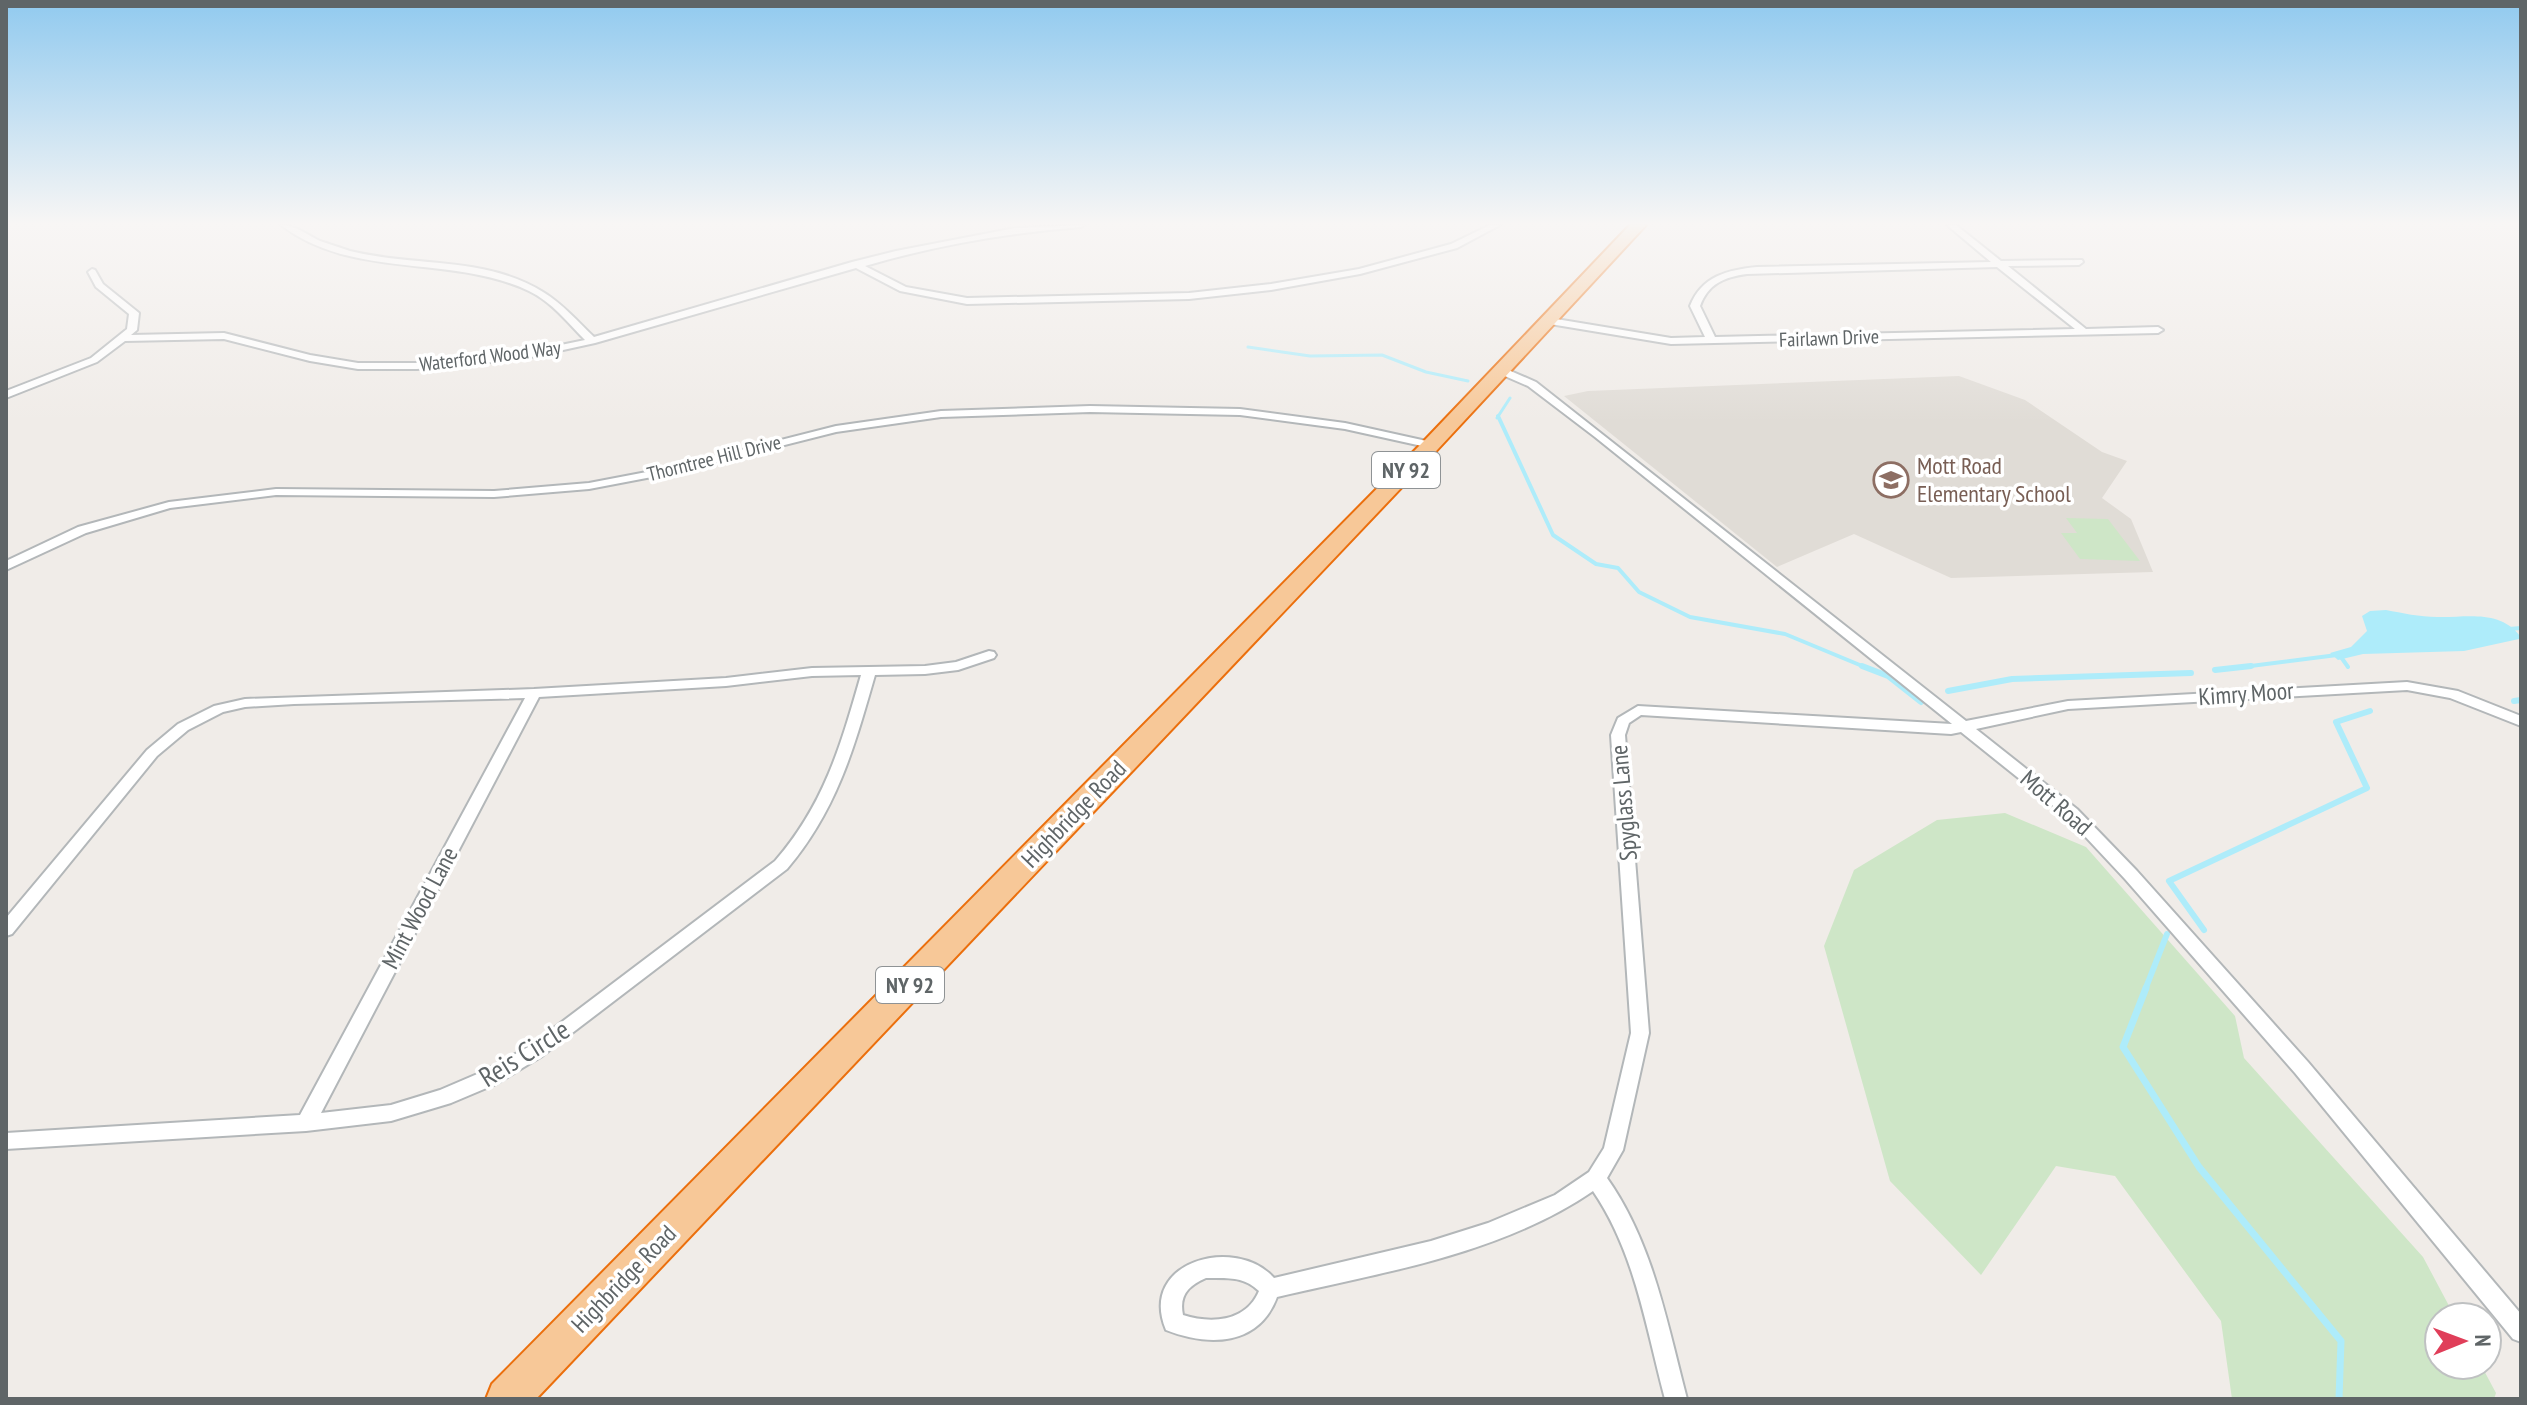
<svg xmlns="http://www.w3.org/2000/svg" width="2527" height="1405" viewBox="0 0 2527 1405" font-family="'PT Sans Narrow',sans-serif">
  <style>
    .education { fill: #e0dcd6 }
    .green { fill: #cee6c7 }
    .water { fill: #aeecfa }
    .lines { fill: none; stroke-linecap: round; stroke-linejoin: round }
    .stream-far3 { stroke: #aeecfa; stroke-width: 3 }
    .stream-far2 { stroke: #aeecfa; stroke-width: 4 }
    .stream-far1 { stroke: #aeecfa; stroke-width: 6 }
    .stream { stroke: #aeecfa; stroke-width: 7 }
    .street-casing { stroke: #b3b7b9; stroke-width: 4 }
    .highway-casing { stroke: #eb6f0d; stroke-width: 4 }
    .street { fill: #fff; fill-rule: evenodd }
    .highway { fill: #f7c898; fill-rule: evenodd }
    .labels { text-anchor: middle; stroke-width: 7; stroke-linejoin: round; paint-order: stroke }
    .far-street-label { font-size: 20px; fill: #5f6567; stroke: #fff }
    .shield { fill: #fff; stroke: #8f9395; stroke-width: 2 }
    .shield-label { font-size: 22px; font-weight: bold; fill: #5f6567 }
    .education-label { font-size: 24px; fill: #785e54; stroke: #fff; text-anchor: start }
    .street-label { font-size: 24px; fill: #5f6567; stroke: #fff }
    .near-street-label { font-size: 28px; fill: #5f6567; stroke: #fff }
  </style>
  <rect width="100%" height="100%" fill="#f0ece8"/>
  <!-- education -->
  <path class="education" d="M1959,376L2025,400L2102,452L2127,461L2102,498L2131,519L2153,572L1951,578L1854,534L1777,567L1564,396L1588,391Z"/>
  <!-- green -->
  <path class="green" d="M2066,518L2108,519L2140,561L2080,559L2061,533H2077Z
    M2005,813L2086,847L2235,1016L2244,1058L2423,1257L2455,1317H2439V1365H2481L2496,1393L2494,1399H2232L2221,1321L2115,1176L2056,1166L1981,1275L1890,1181L1824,946L1854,870L1937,820Z"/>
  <!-- water -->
  <path class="water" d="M2386,610C2402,613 2420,617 2437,617C2466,618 2499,609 2520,636L2519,639L2464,651L2363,654L2338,660L2330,653L2351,647L2367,631L2362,616L2370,611Z"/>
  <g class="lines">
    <!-- stream-far3 -->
    <path class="stream-far3" d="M1248,347L1310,356L1382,355L1426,372L1468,381
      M1497,418L1510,398"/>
    <!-- stream-far2 -->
    <path class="stream-far2" d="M1498,416L1553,535L1596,564L1618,568L1639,592L1690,617L1785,634L1867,668
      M2509,629L2521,628
      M2341,657L2348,667
      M2235,668L2337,655"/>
    <!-- stream-far1 -->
    <path class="stream-far1" d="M1862,666L1888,676L1921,702
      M2215,670L2251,666
      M1948,691L2012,679L2191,673
      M2514,701L2521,700
      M2204,930L2169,881L2367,788L2336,722L2370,711
      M2145,990L2167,934"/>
    <!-- stream -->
    <path class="stream" d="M2146,988L2123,1047L2199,1167L2341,1341L2339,1399"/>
    <defs>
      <path id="street" d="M281,225C296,225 307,235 320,241C330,244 340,248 350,251C413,267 486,256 543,292C563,304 578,322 594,337L852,262L896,251L1015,228L1085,225L1081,227C1008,233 936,245 865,266L906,287L967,298L1189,293L1271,284L1359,269L1451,244L1490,225H1500L1457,248L1360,274L1271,290L1189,299L967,304L900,291L856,268L595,343L522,359L417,369H358L310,361L224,339L125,341L97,362L6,398V391L91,358L127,329L129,314L96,287L88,272L92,269L95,270L103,284L139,313L137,330L131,335L224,333L310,355L358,363H417L522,353L585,340C568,323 552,302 529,291C451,254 352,280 281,225Z
        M1947,225H1956L2001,261L2082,260L2083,262L2079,265L2008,266L2086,329L2158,327L2163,330L2158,333L1671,344L1550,324L1545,321L1550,318L1671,338L1705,337L1690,306C1702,276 1727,270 1757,267L1991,262ZM1997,267L2075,329L1715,337L1700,306C1708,284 1724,277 1747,274Z
        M1498,369H1506L1536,382L1966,721L2068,701L2407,682L2458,691L2521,716V726L2450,698L2407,690L2068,709L1976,729L2077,809L2137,871L2308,1062L2521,1314V1342L2513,1339L2295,1073L2125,879L2067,817L1961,732L1951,734L1641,715L1629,723L1625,735L1649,1033L1623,1150L1607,1178C1653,1243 1667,1323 1687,1399H1665C1646,1328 1635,1252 1593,1191C1501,1254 1384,1272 1277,1297C1259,1346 1209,1347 1166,1330C1137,1261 1236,1235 1274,1278L1431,1241L1488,1223L1555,1195L1589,1172L1604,1148L1631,1033L1611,735L1618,718L1638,706L1952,724L1595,437L1528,386L1498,373ZM1206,1278C1226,1278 1244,1276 1259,1291C1246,1322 1211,1324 1183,1315C1179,1295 1188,1286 1206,1278Z
        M1090,406L1240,409L1345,423L1431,442L1436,445L1431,448L1345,429L1240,415L1090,412L941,417L836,432L678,472L589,489L494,497L276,495L170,508L86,533L6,570V561L78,527L169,502L276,489L494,491L589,483L678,466L836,426L941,411Z
        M989,651L994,652L996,655L994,658L958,670L925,674L875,675C854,748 837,810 787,869L542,1056L496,1084L451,1103L391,1121L306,1131L6,1149V1133L300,1115L525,698L294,704L245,707L223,712L188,730L157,756L12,934L6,936V918L147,750L178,724L214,706L245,699L534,689L726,678L812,668L925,666L956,662ZM861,675C841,745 824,805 775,861L530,1046L482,1072L440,1090L391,1105L321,1113L539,697L726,686L812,676Z"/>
      <path id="highway" d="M1630,225H1646L1438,449L536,1399H486L492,1384L1424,441Z"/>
    </defs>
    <!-- street casing -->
    <use href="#street" class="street-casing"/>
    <!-- highway casing -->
    <use href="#highway" class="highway-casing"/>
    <!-- street -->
    <use href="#street" class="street"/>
    <!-- highway -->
    <use href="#highway" class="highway"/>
  </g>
  <!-- sky -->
  <linearGradient id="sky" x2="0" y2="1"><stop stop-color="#91caef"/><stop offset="0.53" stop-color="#f8f6f5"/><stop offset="1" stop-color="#f8f6f5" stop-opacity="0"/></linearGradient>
  <rect width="2527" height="422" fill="url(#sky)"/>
  <!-- icons -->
  <defs>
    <symbol id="school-ring" viewBox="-11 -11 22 22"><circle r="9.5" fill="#fff" stroke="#8d6e63" stroke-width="1.5"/><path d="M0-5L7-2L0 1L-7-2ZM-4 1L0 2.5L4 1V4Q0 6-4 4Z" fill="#8d6e63"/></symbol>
  </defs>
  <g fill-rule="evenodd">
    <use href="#school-ring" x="1871" y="460" width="40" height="40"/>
  </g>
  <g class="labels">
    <!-- far-street labels -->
    <g class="far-street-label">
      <text transform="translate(1829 338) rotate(-2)" y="7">Fairlawn Drive</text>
      <text transform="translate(490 356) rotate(-7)" y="7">Waterford Wood Way</text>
      <text transform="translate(714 458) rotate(-14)" y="7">Thorntree Hill Drive</text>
    </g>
    <!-- shield labels -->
    <g class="shield">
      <rect x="1372" y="452" width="68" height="36" rx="6"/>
      <rect x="876" y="967" width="68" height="36" rx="6"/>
    </g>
    <g class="shield-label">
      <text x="1406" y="478">NY 92</text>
      <text x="910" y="993">NY 92</text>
    </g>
    <!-- education labels -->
    <g class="education-label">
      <text x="1917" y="474">Mott Road<tspan x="1917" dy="28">Elementary School</tspan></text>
    </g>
    <!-- street labels -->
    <g class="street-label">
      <text transform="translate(2246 694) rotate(-4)" y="8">Kimry Moor</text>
      <text transform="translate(1624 803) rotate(-95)" y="8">Spyglass Lane</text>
      <text transform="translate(2056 803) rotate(41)" y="8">Mott Road</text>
      <text transform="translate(1074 814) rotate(-46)" y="8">Highbridge Road</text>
      <text transform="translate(420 908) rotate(-62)" y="8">Mint Wood Lane</text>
      <text transform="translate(624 1279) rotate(-46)" y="8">Highbridge Road</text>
    </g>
    <!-- near-street labels -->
    <g class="near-street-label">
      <text transform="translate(524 1053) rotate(-32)" y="10">Reis Circle</text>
    </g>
  </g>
  <!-- border -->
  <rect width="2527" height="1405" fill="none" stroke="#5f6567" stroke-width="16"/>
  <!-- north arrow -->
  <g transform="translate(2463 1341) rotate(89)"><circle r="38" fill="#ffffff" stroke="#bfc1c2" stroke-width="2"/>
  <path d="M0-6L14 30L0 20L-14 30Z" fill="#e03e59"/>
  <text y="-12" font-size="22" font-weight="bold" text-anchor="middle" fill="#5f6567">N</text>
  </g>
</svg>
